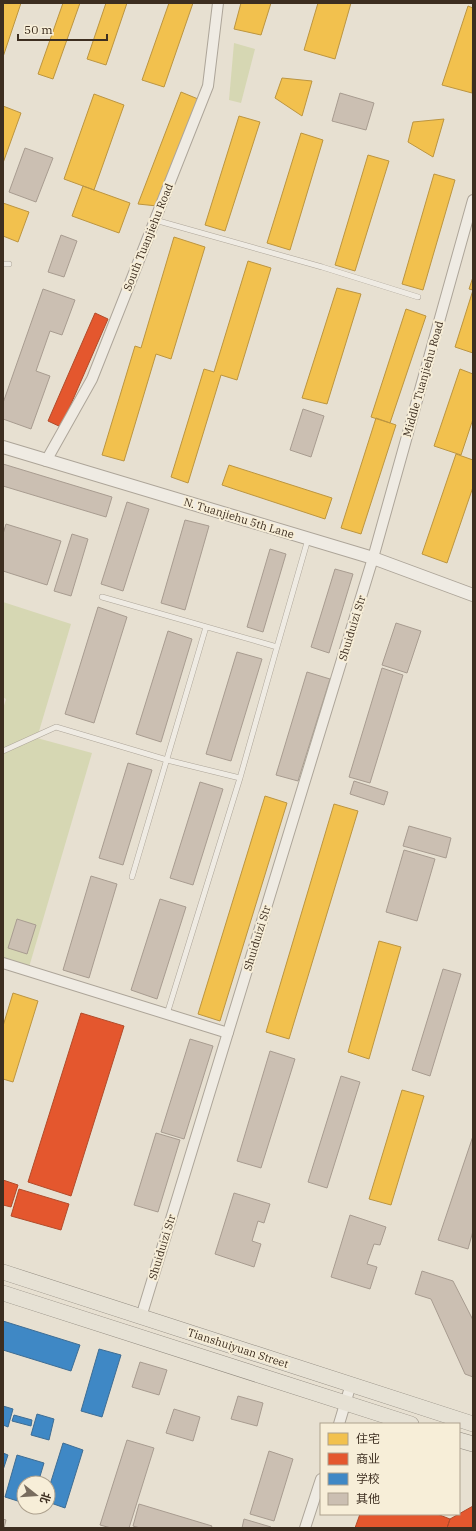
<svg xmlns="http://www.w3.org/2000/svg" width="476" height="1531" viewBox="0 0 476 1531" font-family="'IBM Plex Serif','Noto Sans SC',serif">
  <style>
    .green { fill: #d6d7b3 }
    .homes { fill: #f2c14e; stroke: #bc9540 }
    .shops { fill: #e4572e; stroke: #b24b2a }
    .schools { fill: #3f88c5; stroke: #3e6d94 }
    .building { fill: #cbbfb2; stroke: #a89c90 }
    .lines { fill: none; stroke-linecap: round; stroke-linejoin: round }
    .service-casing { stroke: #ada599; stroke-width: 6 }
    .minor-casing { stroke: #ada599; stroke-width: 12 }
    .tertiary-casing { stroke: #ada599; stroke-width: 14 }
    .primary-casing { stroke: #928b80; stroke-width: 16 }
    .service { stroke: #efebe3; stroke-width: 5 }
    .minor { stroke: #efebe3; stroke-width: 10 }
    .tertiary { stroke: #efebe3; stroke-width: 12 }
    .primary { stroke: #e6e1d4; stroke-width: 15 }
    .labels { text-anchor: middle; stroke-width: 4; stroke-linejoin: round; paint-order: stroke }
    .street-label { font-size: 11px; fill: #3d2e20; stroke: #f7eed8 }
  </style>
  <rect width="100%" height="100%" fill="#e7e0d1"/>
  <!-- green -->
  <path class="green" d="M234,43L255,49L241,103L229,100Z
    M3,602L71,624L37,738L92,753L27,974L3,967V709L6,699L3,697Z"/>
  <!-- homes -->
  <path class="homes" d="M3,3H21L3,57Z
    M63,3H80L53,79L38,74Z
    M106,3H127L106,65L87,59Z
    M169,3H193L164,87L142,80Z
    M241,3H271L261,35L234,29Z
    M318,3H351L335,59L304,50Z
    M468,6L473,8L472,93L442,85Z
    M282,78L312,81L302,116L275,98Z
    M181,92L198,99L157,206L138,204Z
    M94,94L124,105L94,190L64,179Z
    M3,106L21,113L3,163Z
    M239,116L260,122L225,231L205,225Z
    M444,119L433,157L408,142L413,122Z
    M301,133L323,140L290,250L267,243Z
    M368,155L389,161L355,271L335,265Z
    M434,174L455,180L423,290L402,284Z
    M83,186L130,203L119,233L72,216Z
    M3,203L29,212L18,242L3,236Z
    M174,237L205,247L171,359L156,354L124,461L102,455L135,346L141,348Z
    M248,261L271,268L237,380L221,375L188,483L171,477L204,369L214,372Z
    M473,277V353L455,347L473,290L469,289Z
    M337,288L361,294L327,404L302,398Z
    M406,309L426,316L390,423L371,417Z
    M460,369L473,374V419L461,455L434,446Z
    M376,418L396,425L361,534L341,528Z
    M456,454L473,460V487L447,563L422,554Z
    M229,465L332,498L325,519L222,485Z
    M265,796L287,803L220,1021L198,1014Z
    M334,804L358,811L289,1039L266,1032Z
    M379,941L401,947L369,1059L348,1052Z
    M13,993L38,1001L13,1082L3,1079V1026Z
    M402,1090L424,1096L391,1205L369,1199Z"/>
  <!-- shops -->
  <path class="shops" d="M95,313L108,319L61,427L48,421Z
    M81,1013L124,1026L71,1196L28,1182Z
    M3,1180L18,1185L11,1207L3,1205Z
    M19,1189L69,1204L61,1230L11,1216Z
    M473,1506V1528H447L450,1519Z
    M360,1514H437L450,1519L447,1528H355Z"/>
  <!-- schools -->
  <path class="schools" d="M3,1321L80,1345L71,1371L3,1350Z
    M99,1349L121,1355L102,1417L81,1411Z
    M3,1406L13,1409L8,1427L3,1425Z
    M37,1414L54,1419L49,1440L31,1435Z
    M14,1415L32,1420L31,1426L12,1421Z
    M63,1443L83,1450L65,1508L48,1502V1491Z
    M3,1453L8,1455L3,1470Z
    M17,1455L44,1463L38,1483H24V1503L5,1497Z"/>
  <!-- building -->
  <path class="building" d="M340,93L374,103L366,130L332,121Z
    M25,148L53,158L36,202L9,192Z
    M61,235L77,241L64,277L48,272Z
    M43,289L75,300L62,335L50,331L36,371L50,376L31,429L3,419V403Z
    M303,409L324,416L311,457L290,450Z
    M3,464L112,497L106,517L3,486Z
    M127,502L149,509L123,591L101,584Z
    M185,520L209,526L185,610L161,603Z
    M6,524L61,541L47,585L3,571V534Z
    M72,534L88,539L71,596L54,591Z
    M270,549L286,554L263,632L247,627Z
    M335,569L353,574L329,653L311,647Z
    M98,607L127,617L94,723L65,714Z
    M396,623L421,631L407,673L382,665Z
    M168,631L192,639L161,742L136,734Z
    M237,652L262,659L231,761L206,754Z
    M382,668L403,675L370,783L349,777Z
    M307,672L330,679L298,781L276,775Z
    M128,763L152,770L123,865L99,858Z
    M354,781L388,792L384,805L350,794Z
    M200,782L223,789L193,885L170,878Z
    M409,826L451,838L446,858L403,846Z
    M404,850L435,859L417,921L386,912Z
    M91,876L117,884L89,978L63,970Z
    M160,899L186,907L157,999L131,990Z
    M17,919L36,925L27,954L8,948Z
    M443,969L461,974L430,1076L412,1070Z
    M190,1039L213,1046L184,1139L161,1132Z
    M270,1051L295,1059L261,1168L237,1161Z
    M341,1076L360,1082L327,1188L308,1182Z
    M156,1133L180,1140L158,1212L134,1205Z
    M473,1136V1231L468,1249L438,1240Z
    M234,1193L270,1204L264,1223L258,1221L252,1241L261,1244L254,1267L215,1254Z
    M350,1215L386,1227L380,1245L374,1244L367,1264L377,1267L370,1289L331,1277Z
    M422,1271L453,1281L473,1320V1377L465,1374L431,1299L415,1294Z
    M140,1362L167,1370L159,1395L132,1387Z
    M238,1396L263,1403L257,1426L231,1419Z
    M174,1409L200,1417L193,1441L166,1433Z
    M127,1440L154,1448L129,1528H111L100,1525Z
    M269,1451L293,1459L274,1521L250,1514Z
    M139,1504L212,1526L211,1528H140L133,1526Z
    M3,1519L6,1520L4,1528H3Z
    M244,1519L271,1527V1528H242Z"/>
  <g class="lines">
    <defs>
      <path id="service" d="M155,220L322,267L418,297
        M3,264H9
        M102,597L277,647L308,539
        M3,751L56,727L167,760L240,778
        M132,877L206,627
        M167,1014L240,778L277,647"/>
      <path id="minor" d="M46,461L92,379L208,86L218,3
        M3,963L228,1033
        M141,1317L373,558L473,200
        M339,1424L351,1384
        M305,1528L321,1479"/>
      <path id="tertiary" d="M3,447L373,558L473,595"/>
      <path id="primary" d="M3,1272L473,1424
        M3,1293L411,1424
        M459,1440L473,1444"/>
    </defs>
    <!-- service casing -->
    <use href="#service" class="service-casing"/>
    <!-- minor casing -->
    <use href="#minor" class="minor-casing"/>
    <!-- tertiary casing -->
    <use href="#tertiary" class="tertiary-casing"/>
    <!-- primary casing -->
    <use href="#primary" class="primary-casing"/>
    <!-- service -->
    <use href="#service" class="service"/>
    <!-- minor -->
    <use href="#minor" class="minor"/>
    <!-- tertiary -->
    <use href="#tertiary" class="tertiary"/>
    <!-- primary -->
    <use href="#primary" class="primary"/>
  </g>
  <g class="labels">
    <!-- street labels -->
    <g class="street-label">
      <text transform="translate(148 237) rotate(-68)" y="4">South Tuanjiehu Road</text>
      <text transform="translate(423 379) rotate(-74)" y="4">Middle Tuanjiehu Road</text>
      <text transform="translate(239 518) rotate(17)" y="4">N. Tuanjiehu 5th Lane</text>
      <text transform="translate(352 628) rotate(-73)" y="4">Shuiduizi Str</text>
      <text transform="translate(257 938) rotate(-73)" y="4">Shuiduizi Str</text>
      <text transform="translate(162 1247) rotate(-73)" y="4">Shuiduizi Str</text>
      <text transform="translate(238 1348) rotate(18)" y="4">Tianshuiyuan Street</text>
    </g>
  </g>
  <!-- border -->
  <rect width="476" height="1531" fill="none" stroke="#3d2e20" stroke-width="8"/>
  <!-- legend -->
  <rect x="320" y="1423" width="140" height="92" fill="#f7eed8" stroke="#ada18e"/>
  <rect x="328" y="1433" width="20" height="12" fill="#f2c14e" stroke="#ada18e"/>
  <text x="356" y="1443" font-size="12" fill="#3d2e20">住宅</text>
  <rect x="328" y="1453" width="20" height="12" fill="#e4572e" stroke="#ada18e"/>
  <text x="356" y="1463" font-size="12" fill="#3d2e20">商业</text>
  <rect x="328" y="1473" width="20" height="12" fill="#3f88c5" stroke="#ada18e"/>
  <text x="356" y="1483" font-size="12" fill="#3d2e20">学校</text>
  <rect x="328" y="1493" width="20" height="12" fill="#cbbfb2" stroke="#ada18e"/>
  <text x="356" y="1503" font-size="12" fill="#3d2e20">其他</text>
  <!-- north arrow -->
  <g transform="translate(36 1495) rotate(107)"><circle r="19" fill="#f7eed8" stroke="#ada18e"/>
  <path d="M0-3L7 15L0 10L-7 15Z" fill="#786c5e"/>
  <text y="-6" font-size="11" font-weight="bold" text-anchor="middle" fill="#3d2e20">北</text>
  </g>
  <!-- scale -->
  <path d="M18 34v6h89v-6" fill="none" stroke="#3d2e20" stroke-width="2"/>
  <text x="24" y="34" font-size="12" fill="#3d2e20" stroke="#f7eed8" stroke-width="3" paint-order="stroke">50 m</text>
</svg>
